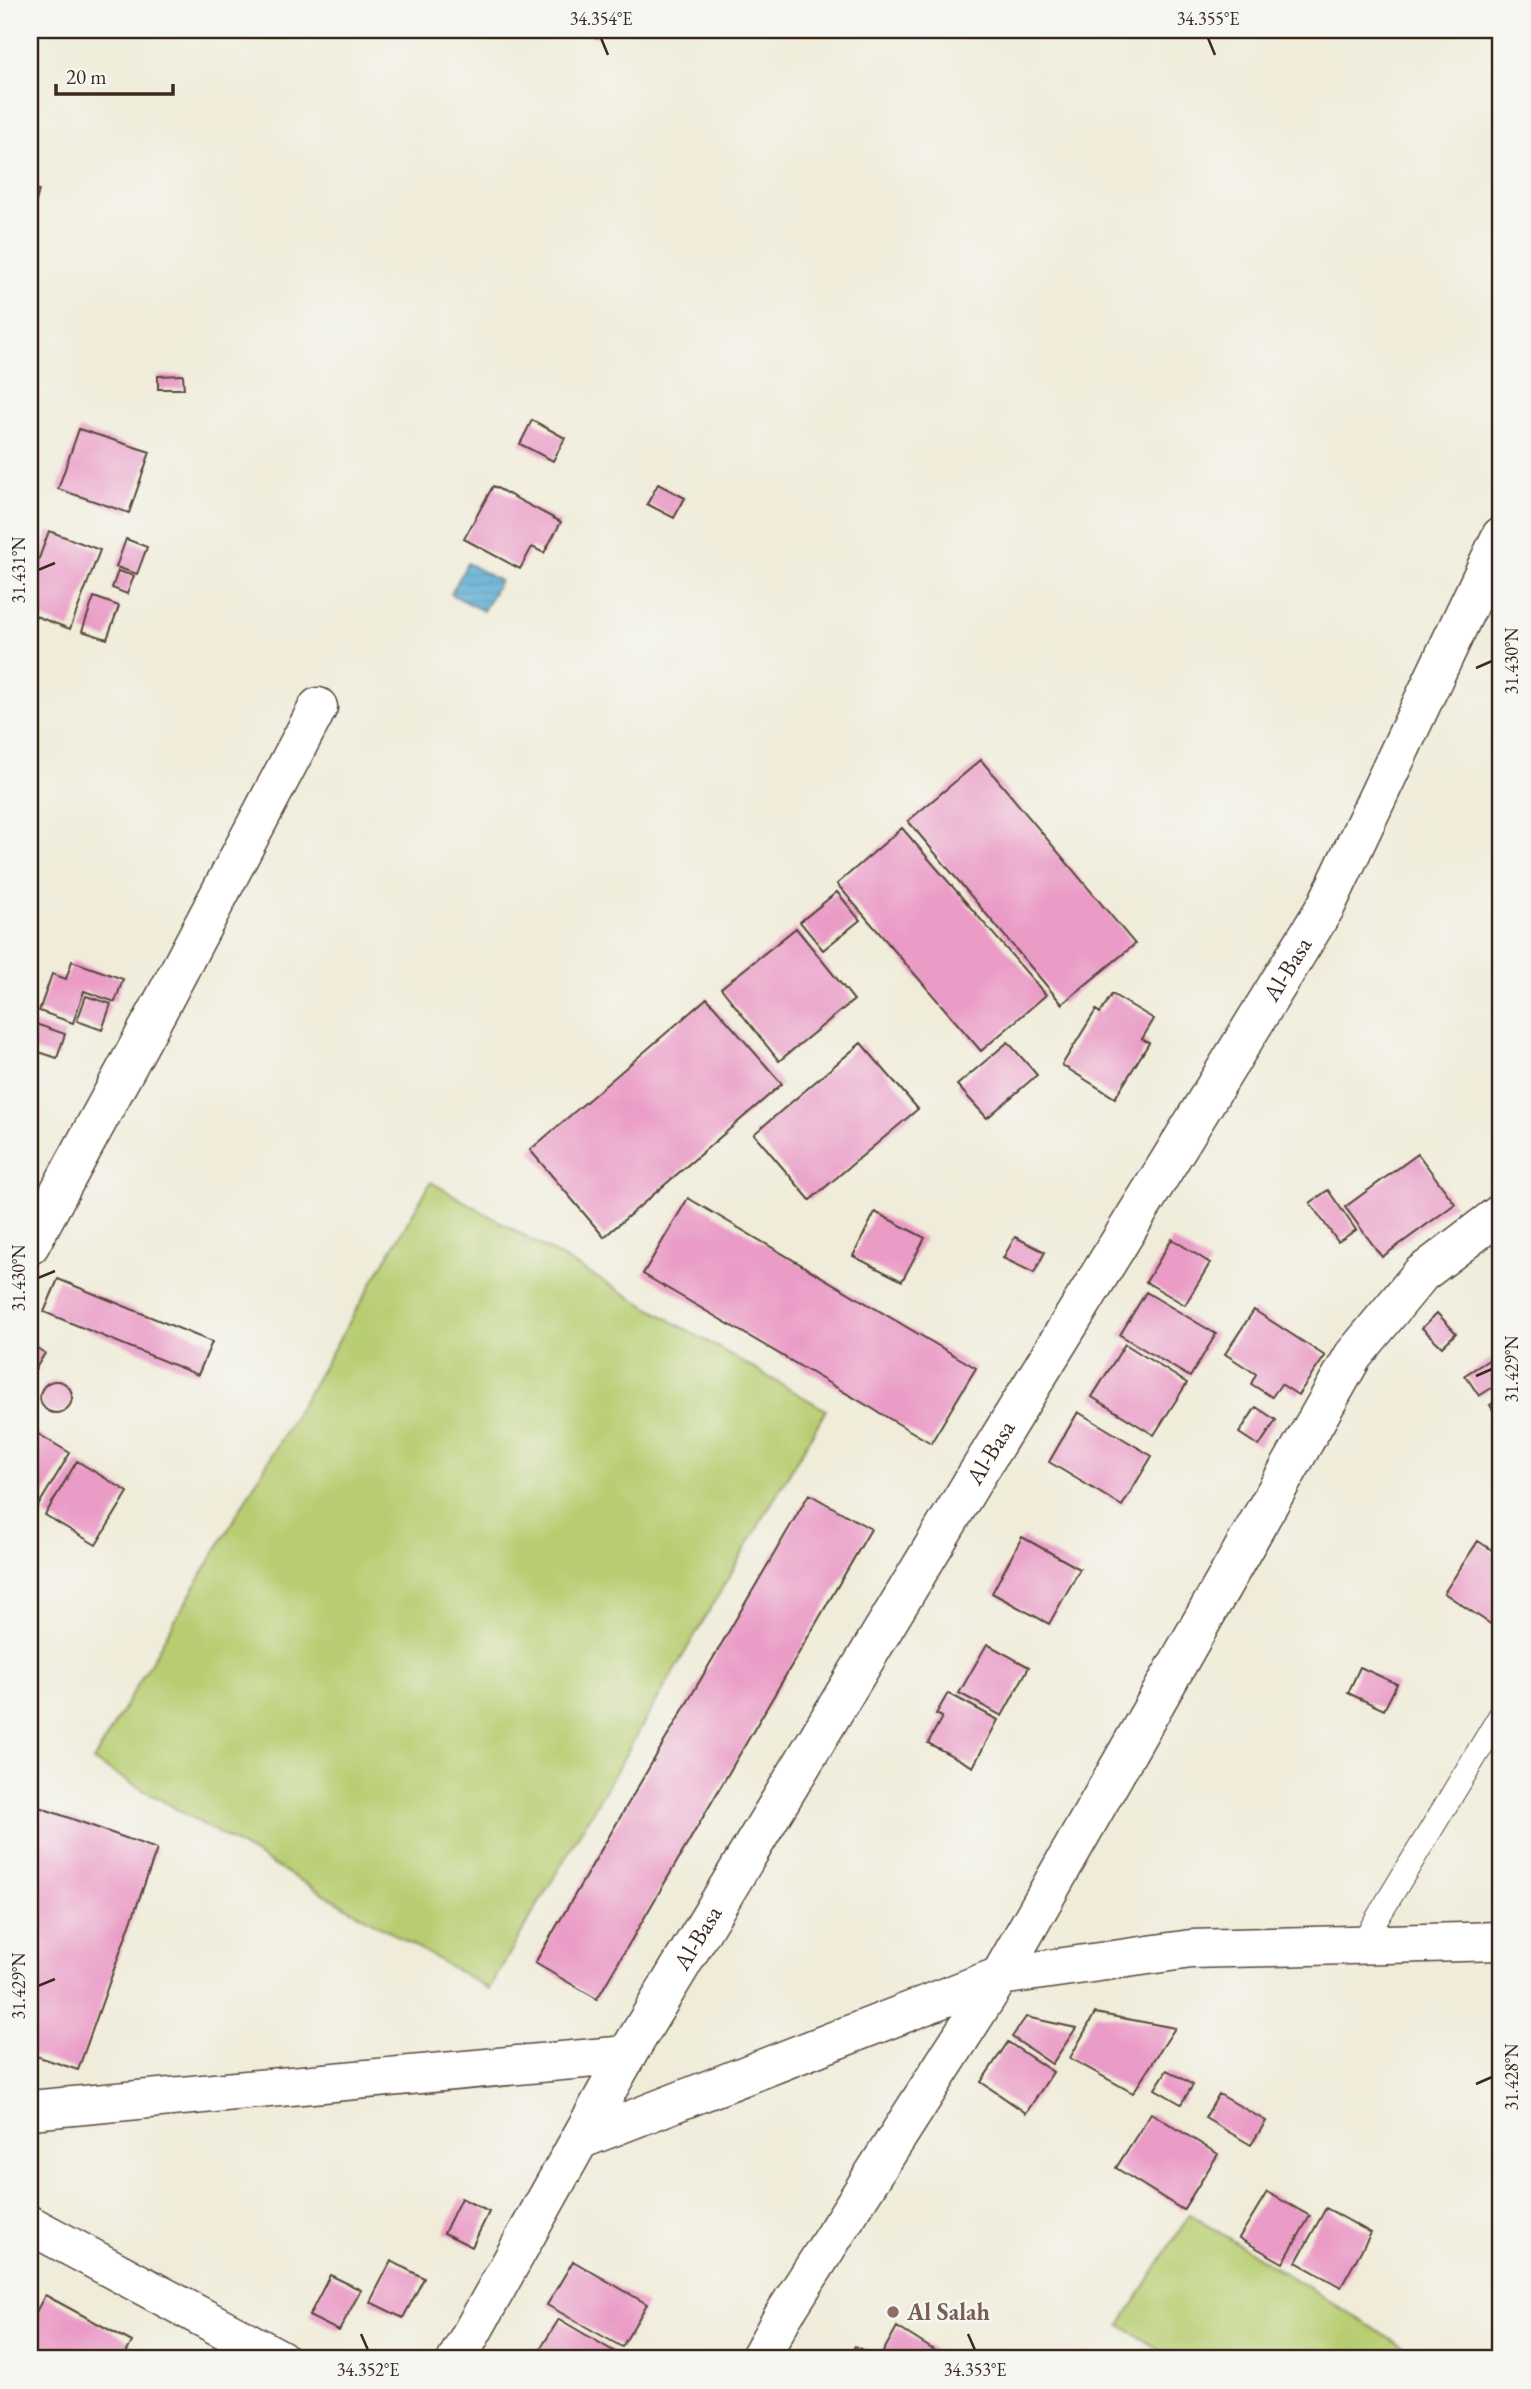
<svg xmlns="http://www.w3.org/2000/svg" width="1531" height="2389" viewBox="0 0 1531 2389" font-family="'EB Garamond',serif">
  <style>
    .pitch { fill: #b8cd71; stroke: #7a7c48; stroke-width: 2 }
    .water { fill: url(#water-rules); stroke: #486a78; stroke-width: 2 }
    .building { fill: #ea9bc6 }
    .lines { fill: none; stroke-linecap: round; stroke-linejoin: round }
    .lane-casing { stroke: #56473a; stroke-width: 25 }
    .street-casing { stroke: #56473a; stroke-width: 41 }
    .secondary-casing { stroke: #56473a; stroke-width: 41 }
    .lane { stroke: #fff; stroke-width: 23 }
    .street { stroke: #fff; stroke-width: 38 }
    .secondary { stroke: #fff; stroke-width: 38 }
    .ticks { fill: none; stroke: #3b2a1e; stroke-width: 2.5 }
    .education-dot { fill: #8d6e63; stroke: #f6f6f2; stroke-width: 2.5 }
    .labels { text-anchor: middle; stroke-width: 5; stroke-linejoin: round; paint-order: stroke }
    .street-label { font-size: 24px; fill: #3b2a1e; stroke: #f6f6f2 }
    .education-label { font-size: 24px; font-weight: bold; fill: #785e54; stroke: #f6f6f2; text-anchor: start }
    .neatline { fill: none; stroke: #3b2a1e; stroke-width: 2.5 }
    .ticks-label { font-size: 18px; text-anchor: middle; fill: #3b2a1e }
  </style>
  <defs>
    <pattern id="water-rules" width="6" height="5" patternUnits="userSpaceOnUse" patternTransform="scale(1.75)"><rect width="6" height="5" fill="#56abd2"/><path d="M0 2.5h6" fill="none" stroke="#488baa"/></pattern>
  </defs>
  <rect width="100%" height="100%" fill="#f6f6f2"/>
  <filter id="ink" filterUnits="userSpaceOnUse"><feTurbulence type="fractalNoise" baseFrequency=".0143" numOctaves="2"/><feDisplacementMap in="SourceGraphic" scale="14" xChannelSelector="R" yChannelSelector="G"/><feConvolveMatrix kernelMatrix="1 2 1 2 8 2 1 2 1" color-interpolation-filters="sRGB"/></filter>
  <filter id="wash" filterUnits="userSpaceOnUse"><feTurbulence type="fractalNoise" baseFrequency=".00686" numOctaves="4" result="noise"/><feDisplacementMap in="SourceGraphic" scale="28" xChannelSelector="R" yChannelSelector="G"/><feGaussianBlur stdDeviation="1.57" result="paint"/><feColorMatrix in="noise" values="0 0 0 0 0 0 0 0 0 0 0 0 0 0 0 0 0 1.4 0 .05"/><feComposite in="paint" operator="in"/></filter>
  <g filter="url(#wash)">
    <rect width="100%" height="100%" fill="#f0ecd9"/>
    <!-- pitch -->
    <path class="pitch" d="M431,1182L826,1410L489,1989L93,1761Z
      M1190,2214L1408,2350L1402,2359H1174L1120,2325Z"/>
    <!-- water -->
    <path class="water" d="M467,563L500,581L483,611L451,594Z"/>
    <g id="blocks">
      <!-- building -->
      <path class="building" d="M580,30H600L597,38Z
        M30,188L39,190L31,220L30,219Z
        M183,375L184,389H158V376Z
        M532,420L565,438L553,461L520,444Z
        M79,429L150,452L129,513L58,489Z
        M658,484L685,498L674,518L647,504Z
        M493,486L561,522L544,553L532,547L520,569L464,539Z
        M49,531L100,550L70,629L30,614V583Z
        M126,539L147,547L137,574L116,567Z
        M118,571L134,576L127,594L112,588Z
        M94,597L119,606L107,639L82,631Z
        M981,760L1135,944L1062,1004L908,821Z
        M902,828L1046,995L981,1051L837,884Z
        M837,892L860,920L823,950L800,922Z
        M796,928L854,1000L779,1061L721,988Z
        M72,961L123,979L115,1002L84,991L73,1023L39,1011L52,974L66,979Z
        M1112,994L1154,1019L1142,1039L1149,1043L1115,1098L1062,1065L1096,1010L1100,1013Z
        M86,996L111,1004L102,1030L77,1021Z
        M707,998L782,1084L604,1237L530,1150Z
        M30,1022L65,1034L57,1058L30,1049Z
        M1008,1042L1037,1075L987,1118L957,1085Z
        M861,1043L918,1109L810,1200L754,1134Z
        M1418,1154L1455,1204L1382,1257L1345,1207Z
        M1328,1190L1356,1230L1338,1242L1310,1203Z
        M688,1198L976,1368L931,1443L643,1274Z
        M875,1212L925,1238L902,1281L853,1256Z
        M1015,1237L1045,1252L1034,1273L1003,1258Z
        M1172,1239L1210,1263L1185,1305L1146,1282Z
        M58,1279L212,1342L198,1375L44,1312Z
        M1146,1292L1216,1334L1190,1377L1120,1335Z
        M1254,1310L1325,1356L1298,1395L1281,1384L1272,1397L1251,1384L1256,1374L1225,1354Z
        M1437,1313L1456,1333L1442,1347L1422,1328Z
        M30,1344L45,1353L30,1378Z
        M1125,1344L1187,1383L1154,1435L1092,1397Z
        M1495,1356L1501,1365V1382L1479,1396L1465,1375Z
        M40 1397a16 16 0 1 1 32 0a16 16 0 1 1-32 0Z
        M1501,1398V1423L1490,1405Z
        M1256,1407L1276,1420L1259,1446L1239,1433Z
        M1078,1412L1152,1456L1122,1506L1049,1462Z
        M30,1429L70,1453L33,1514L30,1512Z
        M77,1461L128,1492L96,1545L45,1515Z
        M809,1494L871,1529L597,1999L535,1963Z
        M1022,1537L1080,1569L1049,1624L992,1593Z
        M1478,1541L1501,1556V1631L1444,1593Z
        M987,1644L1029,1667L1002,1716L959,1693Z
        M1360,1667L1397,1684L1384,1710L1348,1693Z
        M948,1693L998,1720L973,1767L928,1743L942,1717L936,1714Z
        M30,1804L157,1849L78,2070L30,2054Z
        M1095,2013L1175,2028L1133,2093L1070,2058Z
        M1026,2017L1076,2028L1052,2064L1012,2037Z
        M1008,2042L1053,2072L1026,2113L981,2082Z
        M1167,2070L1193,2085L1181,2104L1155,2089Z
        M1219,2094L1266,2121L1251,2145L1205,2118Z
        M1151,2113L1218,2154L1183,2210L1116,2168Z
        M1267,2192L1310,2216L1283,2263L1239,2238Z
        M461,2198L489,2212L472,2247L444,2233Z
        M1326,2208L1371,2233L1341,2287L1296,2262Z
        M391,2261L424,2278L403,2318L370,2302Z
        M573,2261L647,2304L622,2347L547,2305Z
        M330,2275L361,2290L339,2331L309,2316Z
        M45,2295L132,2342L123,2359H30V2323Z
        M559,2319L620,2355L617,2359H534Z
        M897,2327L948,2359H848L855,2346L879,2359Z"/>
    </g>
  </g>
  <g filter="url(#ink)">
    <use href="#blocks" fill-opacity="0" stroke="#56473a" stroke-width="2"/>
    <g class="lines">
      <defs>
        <path id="lane" d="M1361,1945L1501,1714"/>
        <path id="street" d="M30,1245L162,1003L318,707
          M30,2110L627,2055
          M582,2139L1000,1976L1191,1949L1501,1941
          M30,2225L280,2359
          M759,2359L783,2316L1000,1976L1353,1356L1421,1274L1501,1213"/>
        <g id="secondary">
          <path id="s1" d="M457,2359L627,2055L971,1484L1326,906L1501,536"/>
        </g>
      </defs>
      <!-- lane casing -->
      <use href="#lane" class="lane-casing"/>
      <!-- street casing -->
      <use href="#street" class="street-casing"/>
      <!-- secondary casing -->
      <use href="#secondary" class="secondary-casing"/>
      <!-- lane -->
      <use href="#lane" class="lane"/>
      <!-- street -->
      <use href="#street" class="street"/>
      <!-- secondary -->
      <use href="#secondary" class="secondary"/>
    </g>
  </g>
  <!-- ticks -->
  <path class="ticks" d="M601,38L608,55M1208,38L1215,55M38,570L55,563M1476,668L1492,661M38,1278L55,1271M1476,1376L1492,1369M38,1986L55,1979M1476,2084L1492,2077M361,2334L368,2350M968,2334L975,2350"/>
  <!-- markers -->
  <circle class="education-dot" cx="893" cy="2312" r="7"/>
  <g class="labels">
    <!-- street labels -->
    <g class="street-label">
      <text dy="8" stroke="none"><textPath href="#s1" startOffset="1619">Al-Basa</textPath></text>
      <text dy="8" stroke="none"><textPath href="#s1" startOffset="1052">Al-Basa</textPath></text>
      <text dy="8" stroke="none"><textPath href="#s1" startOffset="485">Al-Basa</textPath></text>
    </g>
    <!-- education labels -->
    <g class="education-label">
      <text x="907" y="2320">Al Salah</text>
    </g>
  </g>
  <!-- margin -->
  <rect width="1531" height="2389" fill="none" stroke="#f6f6f2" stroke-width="77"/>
  <!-- scale -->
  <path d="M56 84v10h117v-10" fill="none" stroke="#3b2a1e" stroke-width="3.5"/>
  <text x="66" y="84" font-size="21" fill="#3b2a1e" stroke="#f6f6f2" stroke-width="5" paint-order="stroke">20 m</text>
  <rect x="38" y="38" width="1454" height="2312" class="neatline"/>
  <g class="ticks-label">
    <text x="601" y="25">34.354°E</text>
    <text x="1208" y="25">34.355°E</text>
    <text transform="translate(19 570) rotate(-90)" y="6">31.431°N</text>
    <text transform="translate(1512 661) rotate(-90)" y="6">31.430°N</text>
    <text transform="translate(19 1278) rotate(-90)" y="6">31.430°N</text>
    <text transform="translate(1512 1369) rotate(-90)" y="6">31.429°N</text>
    <text transform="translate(19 1986) rotate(-90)" y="6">31.429°N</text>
    <text transform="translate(1512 2077) rotate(-90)" y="6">31.428°N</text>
    <text x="368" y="2376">34.352°E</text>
    <text x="975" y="2376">34.353°E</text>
  </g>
</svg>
